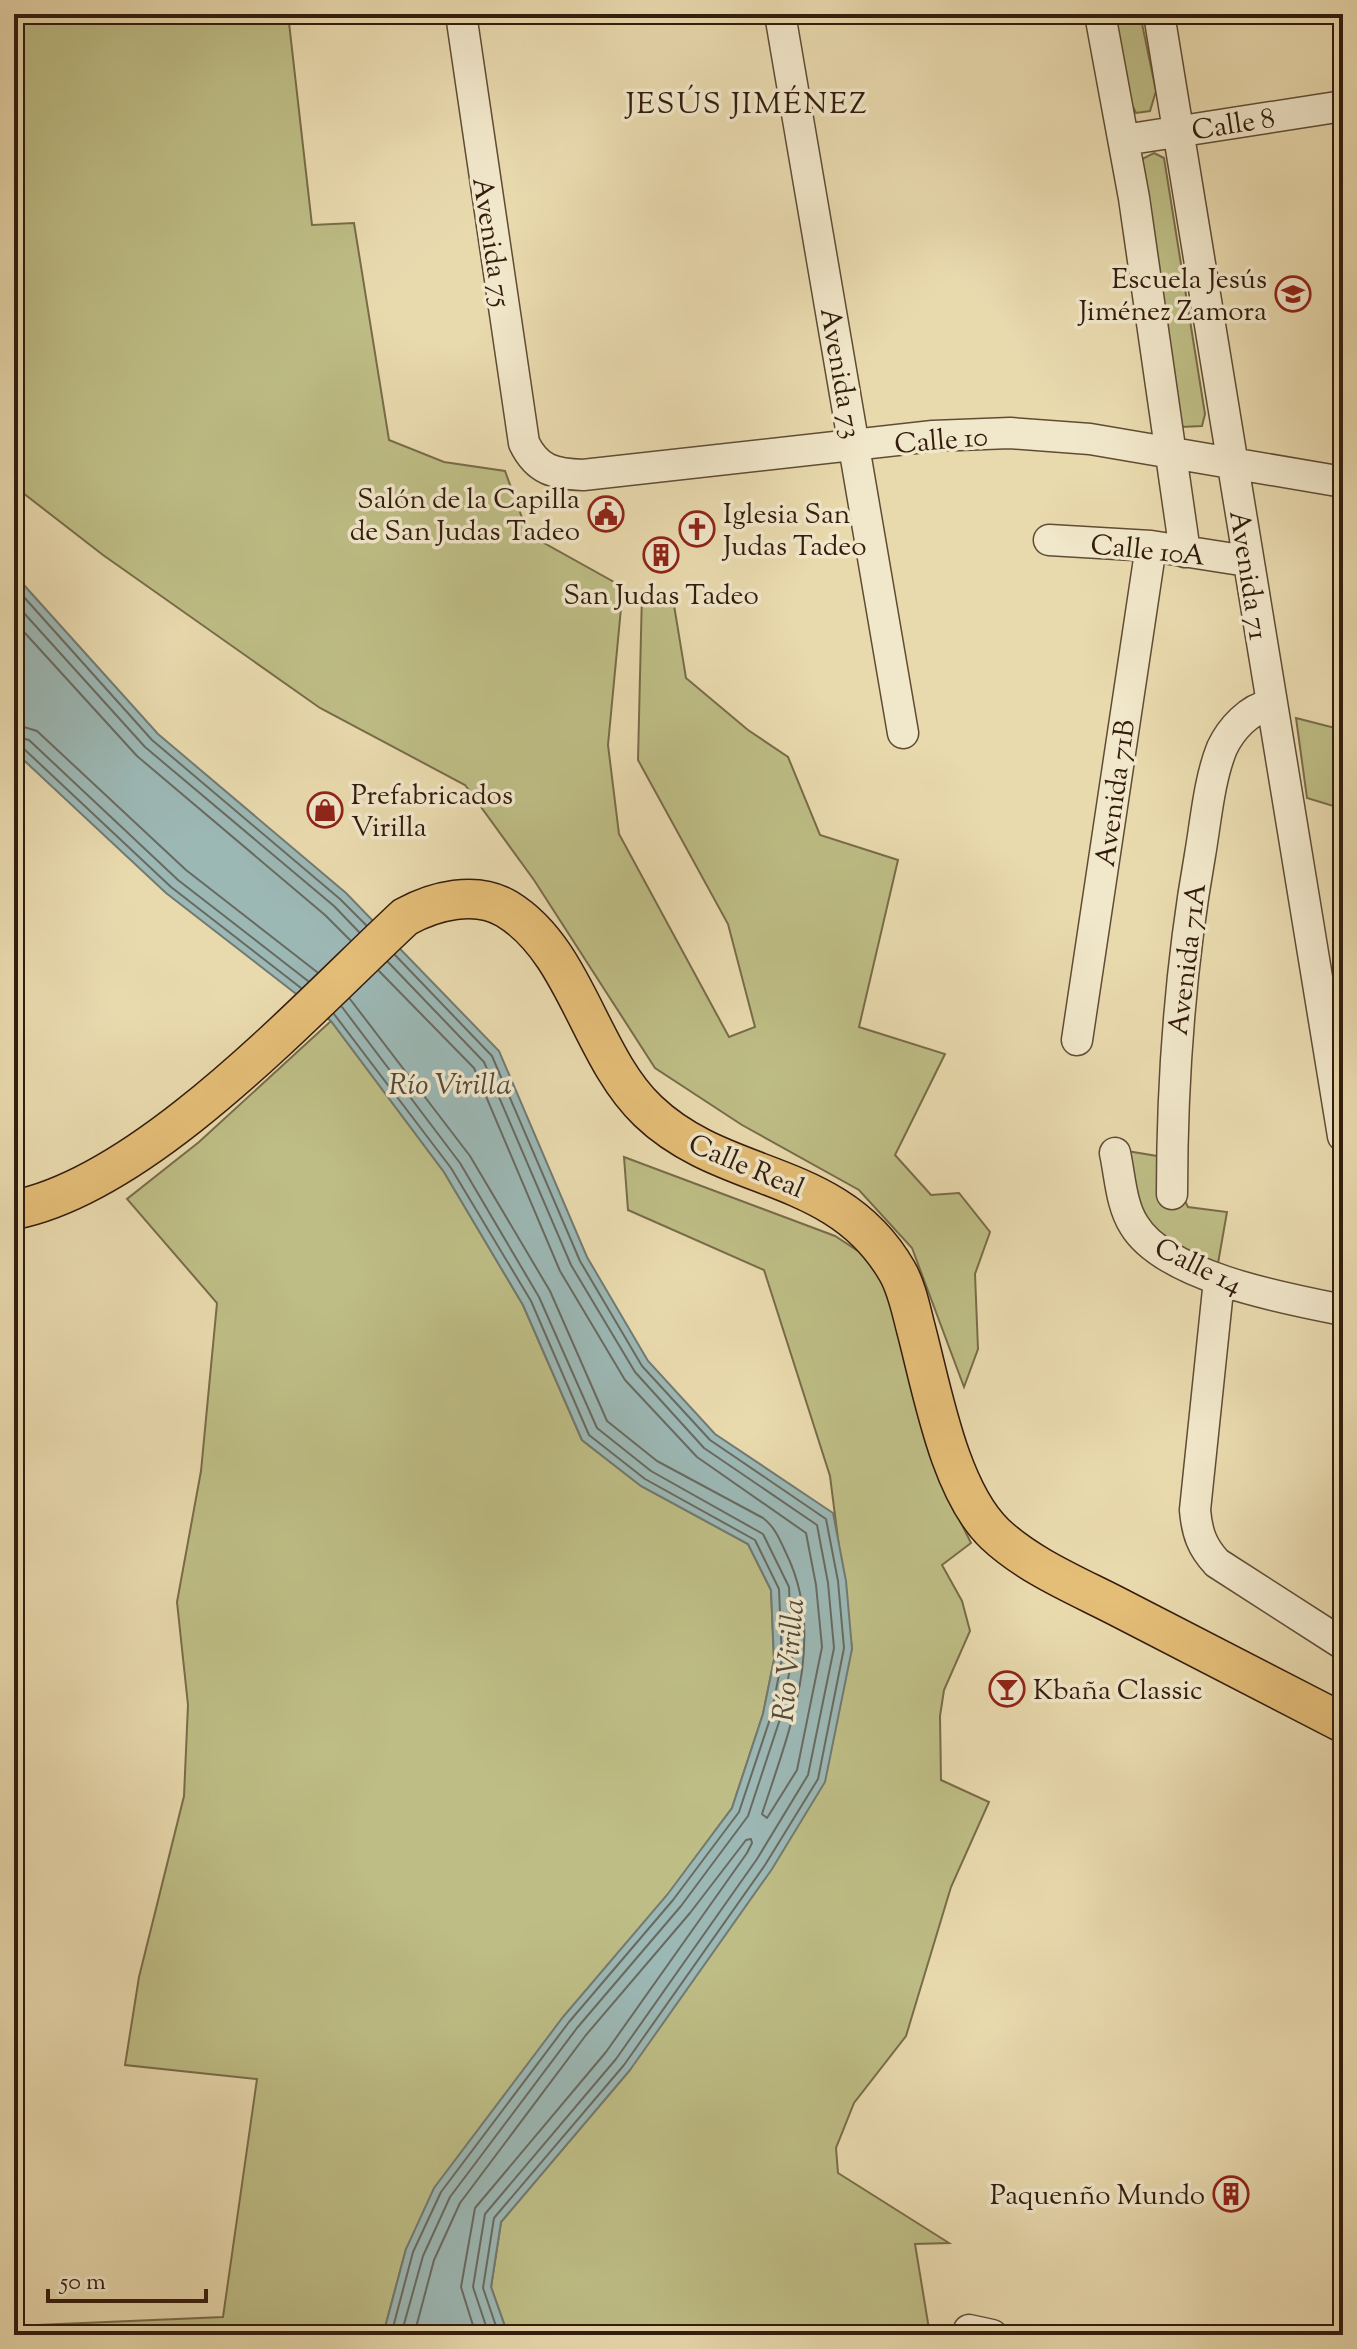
<svg xmlns="http://www.w3.org/2000/svg" width="1357" height="2349" viewBox="0 0 1357 2349" font-family="'Sorts Mill Goudy',serif">
  <style>
    .green { fill: #bebd85; stroke: #786c49; stroke-width: 2 }
    .water { fill: #9cb8b5; stroke: #727a72; stroke-width: 2 }
    .lines { fill: none; stroke-linecap: round; stroke-linejoin: round }
    .shore { stroke: #686a61; stroke-width: 2 }
    .minor-casing { stroke: #604c35; stroke-width: 33 }
    .major-casing { stroke: #331c0d; stroke-width: 41 }
    .minor { stroke: #f1e7ca; stroke-width: 30 }
    .major { stroke: #e4bd77; stroke-width: 38 }
    .labels { text-anchor: middle; stroke-width: 7; stroke-linejoin: round; paint-order: stroke }
    .street-label { font-size: 28px; fill: #331c0d; stroke: #f1e7ca }
    .poi-label { font-size: 28px; fill: #331c0d; stroke: #f1e7ca; text-anchor: end }
    .neighbourhood-label { font-size: 30px; letter-spacing: 2px; fill: #331c0d; stroke: #f1e7ca }
    .water-label { font-size: 30px; font-style: italic; fill: #524b3f; stroke: #f1e7ca }
  </style>
  <rect width="100%" height="100%" fill="#e9daae"/>
  <filter id="stains"><feTurbulence type="fractalNoise" baseFrequency=".0025" numOctaves="4"/><feColorMatrix values="0 0 0 0 .2 0 0 0 0 .09 0 0 0 0 .02 0 0 0 .5 -.17"/></filter>
  <radialGradient id="worn" r=".72"><stop offset=".6" stop-color="#630" stop-opacity="0"/><stop offset="1" stop-color="#630" stop-opacity=".3"/></radialGradient>
  <!-- green -->
  <path class="green" d="M14,14H288L312,225L354,223L389,440L444,462L505,471L528,534L623,587L608,745L619,834L729,1037L755,1027L728,924L638,760L642,592L672,593L686,678L748,730L788,757L820,835L898,860L859,1027L945,1054L895,1155L931,1195L959,1193L990,1232L975,1274L978,1349L964,1387L912,1248L859,1190L742,1125L655,1068L534,880L465,785L320,708L103,555L14,486Z
    M1115,14H1140L1156,91L1150,111L1136,113L1129,99Z
    M1154,153L1164,158L1205,414L1202,426L1181,427L1142,159Z
    M1296,718L1343,730V809L1307,798Z
    M331,1021L444,1172L523,1305L582,1440L641,1486L748,1544L771,1590L774,1660L763,1714L732,1808L406,2249L383,2335H14V2326L223,2317L257,2079L125,2065L139,1977L184,1796L188,1705L177,1602L201,1471L217,1303L127,1199L199,1142Z
    M1121,1150L1163,1157L1188,1207L1227,1212L1217,1269L1184,1255L1144,1223Z
    M624,1157L835,1236L861,1253L878,1273L889,1293L936,1472L971,1543L942,1565L962,1601L970,1631L944,1690L940,1716L941,1780L989,1802L951,1887L906,2036L854,2103L836,2148L838,2173L949,2243L915,2244L930,2335H508L491,2287L501,2222L630,2070L852,1649L830,1476L764,1270L628,1210Z"/>
  <!-- water -->
  <path class="water" d="M14,574L158,734L346,893L499,1051L587,1257L648,1361L715,1434L833,1513L846,1581L852,1649L825,1782L772,1869L630,2070L501,2222L491,2287L508,2335H383L406,2249L434,2188L563,2017L667,1895L732,1808L763,1714L774,1660L771,1590L748,1544L641,1486L582,1440L523,1305L444,1172L331,1021L166,893L14,751Z"/>
  <g class="lines">
    <!-- shore -->
    <path class="shore" d="M14,586L152,740L340,899L366,925
      M14,602L145,747L334,906L359,932
      M14,621L137,756L325,915L350,940
      M14,724L37,731L186,870L317,972
      M14,736L29,740L178,880L308,981
      M14,746L23,748L171,887L301,988
      M395,955L492,1056L580,1261L642,1366L710,1440L826,1519L838,1581L844,1648L818,1779L765,1865L624,2065L494,2218L483,2288L499,2335
      M388,962L484,1062L571,1265L635,1372L704,1448L817,1525L828,1583L834,1648L808,1775L757,1859L616,2059L485,2214L473,2287L489,2335
      M350,999L470,1156L550,1291L607,1421L657,1461L763,1518C775,1527 780,1540 786,1553C828,1638 789,1731 762,1814L767,1818L797,1770L822,1647L816,1585L806,1533L697,1457L625,1380L560,1271L474,1068L379,971
      M342,1007L460,1163L539,1297L597,1428L651,1471L763,1534L789,1587L792,1659L780,1719L748,1816L681,1906L577,2028L450,2197L423,2256L401,2335
      M334,1014L451,1168L531,1301L589,1435L645,1479L755,1540L779,1589L782,1659L771,1716L739,1812L673,1900L569,2022L441,2192L413,2252L391,2335
      M414,2335L434,2260L460,2203L586,2035L690,1913L746,1840L751,1839L752,1843L747,1853L606,2052L475,2208L461,2287L476,2335"/>
    <defs>
      <path id="minor" d="M461,14L524,443C537,470 554,474 583,475L933,436L1010,433L1090,439L1343,482
        M780,14L903,733
        M1100,14L1134,198L1185,552
        M1159,14L1343,1136
        M1124,140L1343,106
        M1049,540L1151,546L1247,561
        M1077,1040L1151,546
        M1115,1153C1120,1176 1121,1205 1134,1225C1165,1277 1287,1299 1343,1310
        M1172,1194C1172,1079 1180,968 1200,855C1206,820 1209,780 1222,748C1231,729 1249,709 1270,705
        M1219,1280L1195,1510C1197,1533 1202,1547 1217,1563L1343,1644
        M969,2330L992,2335"/>
      <path id="major" d="M14,1210C147,1184 306,1009 405,917C434,901 476,890 507,909C576,951 590,1056 648,1111C725,1185 837,1167 897,1271C907,1288 911,1310 916,1329C932,1389 949,1490 995,1534C1030,1567 1080,1587 1122,1609C1195,1647 1269,1685 1343,1723"/>
    </defs>
    <!-- minor casing -->
    <use href="#minor" class="minor-casing"/>
    <!-- major casing -->
    <use href="#major" class="major-casing"/>
    <!-- minor -->
    <use href="#minor" class="minor"/>
    <!-- major -->
    <use href="#major" class="major"/>
  </g>
  <!-- icons -->
  <defs>
    <symbol id="school-ring" viewBox="-11 -11 22 22"><circle r="9.5" fill="#f1e7ca" stroke="#8f2418" stroke-width="1.5"/><path d="M0-5L7-2L0 1L-7-2ZM-4 1L0 2.5L4 1V4Q0 6-4 4Z" fill="#8f2418"/></symbol>
    <symbol id="civic-ring" viewBox="-11 -11 22 22"><circle r="9.5" fill="#f1e7ca" stroke="#8f2418" stroke-width="1.5"/><path d="M-.6-6.5H3V-4.5H.6V-3L4-1V1h2V6H-6V1h2V-1L-.6-3ZM-1.2 2.5V6h2.4V2.5Z" fill="#8f2418"/></symbol>
    <symbol id="church-ring" viewBox="-11 -11 22 22"><circle r="9.5" fill="#f1e7ca" stroke="#8f2418" stroke-width="1.5"/><path d="M-1.2-6h2.4v3.5h3.3v2.4h-3.3V6h-2.4V-.1h-3.3v-2.4h3.3Z" fill="#8f2418"/></symbol>
    <symbol id="building-ring" viewBox="-11 -11 22 22"><circle r="9.5" fill="#f1e7ca" stroke="#8f2418" stroke-width="1.5"/><path d="M-4-6H4V6H1V3H-1V6H-4ZM-2.5-4.3h1.7v1.8h-1.7ZM.8-4.3h1.7v1.8H.8ZM-2.5-1h1.7V.8h-1.7ZM.8-1h1.7V.8H.8Z" fill="#8f2418"/></symbol>
    <symbol id="shop-ring" viewBox="-11 -11 22 22"><circle r="9.5" fill="#f1e7ca" stroke="#8f2418" stroke-width="1.5"/><path d="M-5-2.5h2.3a2.7 3.5 0 0 1 5.4 0H5L5.5 6h-11ZM-1.5-2.5h3a1.5 2.3 0 0 0-3 0Z" fill="#8f2418"/></symbol>
    <symbol id="bar-ring" viewBox="-11 -11 22 22"><circle r="9.5" fill="#f1e7ca" stroke="#8f2418" stroke-width="1.5"/><path d="M-6-5H6L.8 .8V4.5H3.5V6h-7V4.5H-.8V.8Z" fill="#8f2418"/></symbol>
  </defs>
  <g fill-rule="evenodd">
    <use href="#school-ring" x="1273" y="274" width="40" height="40"/>
    <use href="#civic-ring" x="586" y="494" width="40" height="40"/>
    <use href="#church-ring" x="677" y="509" width="40" height="40"/>
    <use href="#building-ring" x="641" y="535" width="40" height="40"/>
    <use href="#shop-ring" x="305" y="790" width="40" height="40"/>
    <use href="#bar-ring" x="987" y="1669" width="40" height="40"/>
    <use href="#building-ring" x="1211" y="2174" width="40" height="40"/>
  </g>
  <g class="labels">
    <!-- street labels -->
    <g class="street-label">
      <text transform="translate(1233 123) rotate(-9)" y="10">Calle 8</text>
      <text transform="translate(493 242) rotate(81)" y="10">Avenida 75</text>
      <text transform="translate(842 373) rotate(80)" y="10">Avenida 73</text>
      <text transform="translate(941 439) rotate(-5)" y="10">Calle 10</text>
      <text transform="translate(1148 549) rotate(6)" y="10">Calle 10A</text>
      <text transform="translate(1250 575) rotate(81)" y="10">Avenida 71</text>
      <text transform="translate(1114 793) rotate(-82)" y="10">Avenida 71B</text>
      <text transform="translate(1186 959) rotate(-83)" y="10">Avenida 71A</text>
      <text transform="translate(747 1165) rotate(23)" y="10">Calle Real</text>
      <text transform="translate(1199 1265) rotate(26)" y="10">Calle 14</text>
    </g>
    <!-- poi labels -->
    <g class="poi-label">
      <text x="1267" y="288">Escuela Jesús<tspan x="1267" dy="32">Jiménez Zamora</tspan></text>
      <text x="580" y="508">Salón de la Capilla<tspan x="580" dy="32">de San Judas Tadeo</tspan></text>
      <text x="723" y="523" text-anchor="start">Iglesia San<tspan x="723" dy="32">Judas Tadeo</tspan></text>
      <text x="661" y="604" text-anchor="middle">San Judas Tadeo</text>
      <text x="351" y="804" text-anchor="start">Prefabricados<tspan x="351" dy="32">Virilla</tspan></text>
      <text x="1033" y="1699" text-anchor="start">Kbaña Classic</text>
      <text x="1205" y="2204">Paquenño Mundo</text>
    </g>
    <!-- neighbourhood labels -->
    <g class="neighbourhood-label">
      <text x="747" y="113">JESÚS JIMÉNEZ</text>
    </g>
    <!-- water labels -->
    <g class="water-label">
      <text x="450" y="1094">Río Virilla</text>
      <text transform="translate(788 1660) rotate(-85)" y="10">Río Virilla</text>
    </g>
  </g>
  <!-- margin -->
  <rect width="1357" height="2349" fill="none" stroke="#e9daae" stroke-width="48"/>
  <rect x="16" y="16" width="1325" height="2317" fill="none" stroke="#331c0d" stroke-width="4"/>
  <rect x="24" y="24" width="1309" height="2301" fill="none" stroke="#331c0d" stroke-width="2"/>
  <!-- scale -->
  <path d="M48 2289v12h158v-12" fill="none" stroke="#331c0d" stroke-width="4"/>
  <text x="60" y="2289" font-size="24" fill="#331c0d" stroke="#f1e7ca" stroke-width="6" paint-order="stroke">50 m</text>
  <rect width="100%" height="100%" filter="url(#stains)"/>
  <rect width="100%" height="100%" fill="url(#worn)"/>
</svg>
